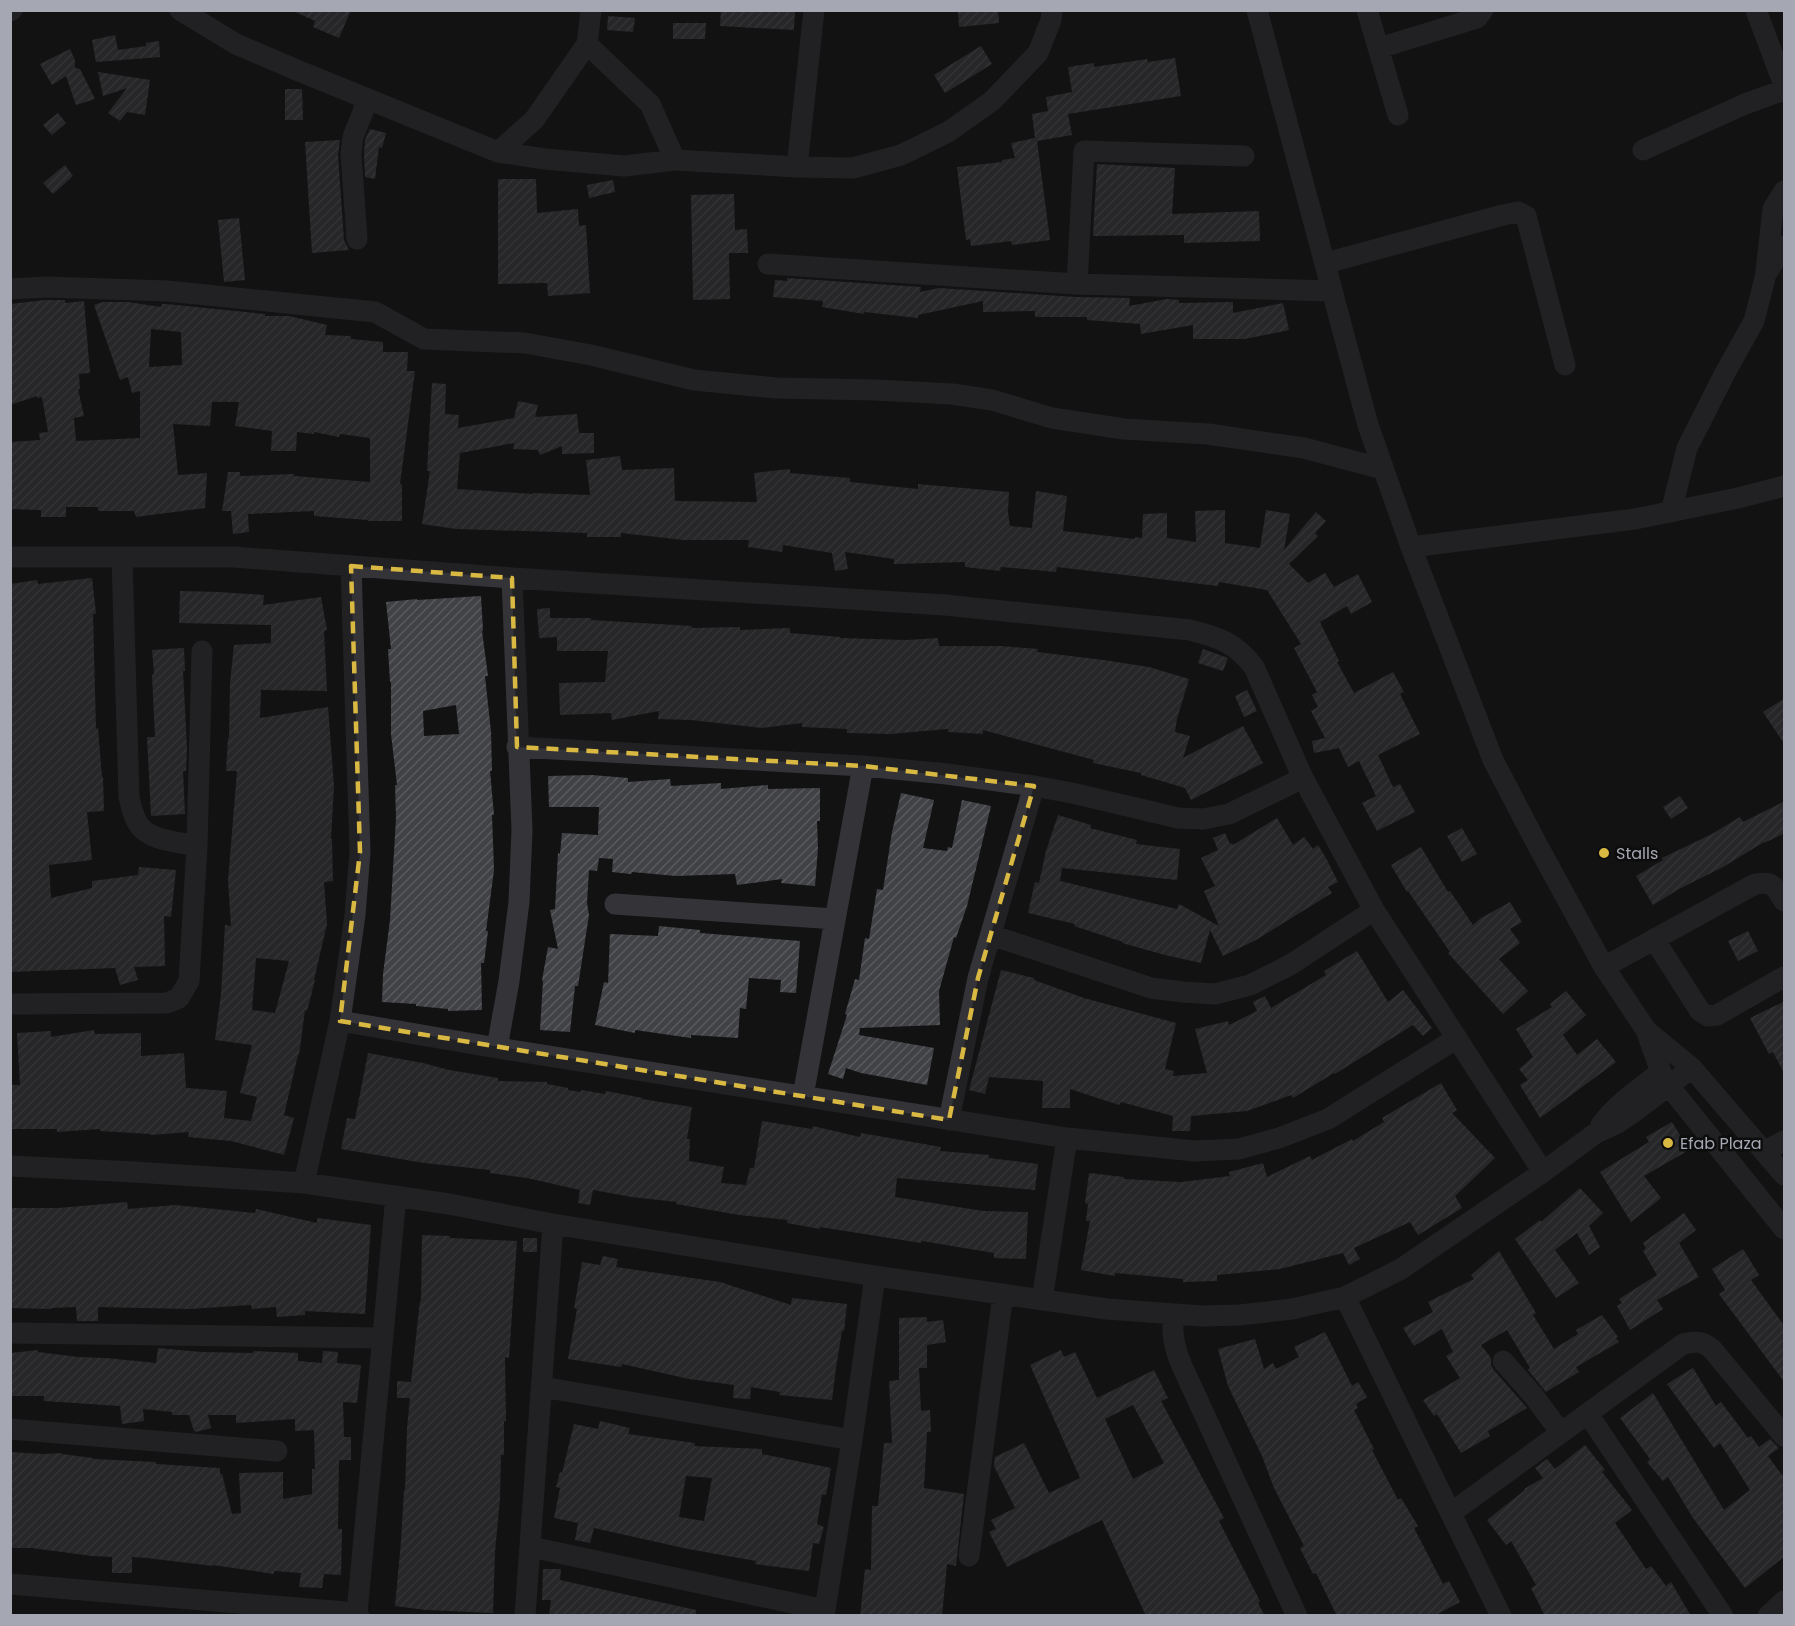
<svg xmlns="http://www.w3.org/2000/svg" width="1795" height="1626" viewBox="0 0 1795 1626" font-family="Poppins,sans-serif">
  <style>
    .building { fill: url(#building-hatch); fill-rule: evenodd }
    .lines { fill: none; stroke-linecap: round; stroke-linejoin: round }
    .minor { stroke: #343438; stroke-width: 21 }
    .marked { fill: none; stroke: #dab943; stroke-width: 4.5; stroke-dasharray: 12 8; stroke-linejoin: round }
    .poi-dot { fill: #dab943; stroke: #0d0d0e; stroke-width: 2 }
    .labels { text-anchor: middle; stroke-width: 5; stroke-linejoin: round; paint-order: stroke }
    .poi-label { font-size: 16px; fill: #a5a8b2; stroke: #0d0d0e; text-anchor: start }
  </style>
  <defs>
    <pattern id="building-hatch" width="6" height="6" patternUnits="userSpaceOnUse" patternTransform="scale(1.5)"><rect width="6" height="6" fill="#414246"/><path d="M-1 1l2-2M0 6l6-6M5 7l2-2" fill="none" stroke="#595a5e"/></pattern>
  </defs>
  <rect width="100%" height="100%" fill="#121213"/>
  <!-- building -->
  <path class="building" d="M291,10H351L339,38L313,27L315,21Z
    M721,10H795L794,30L720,26Z
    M958,10H998L999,23L959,27Z
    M608,16L635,18L633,32L607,30Z
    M673,23H706L705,39H673Z
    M115,35L118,50L146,46V43L159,41L160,57L96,62L92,40Z
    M981,46L992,64L945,93L934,75Z
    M70,49L75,60V68L80,69L95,99L76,105L66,76L52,85L40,64Z
    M1175,58L1181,96L1068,114L1072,135L1037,141L1050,240L1012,245L1011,241L971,246L970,239L966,240L957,167L1002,162V160L1015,158L1011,143L1035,138L1032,114L1048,111L1046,97L1072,92L1068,67L1094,63V67L1147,59L1148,62Z
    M98,72L150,80L145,115L127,112L120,121L108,113L127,88L103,96Z
    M285,89H302L303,120H285Z
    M58,113L66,123L52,135L43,125Z
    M370,129L386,133L382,148L379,147L375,179L365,177L364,154L365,140Z
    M340,140L338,155L344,240L349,250L312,253L305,142Z
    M1097,164L1175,168L1172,214L1259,211L1260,241L1184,243V235L1093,236Z
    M65,165L73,176L53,194L43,183Z
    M498,179H536L537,213L578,209L579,226L586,225L590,293L548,296L547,283L498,284Z
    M613,180L615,192L589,198L587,185Z
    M734,194L735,230L747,229L748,253H729L730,299L693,300L691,195Z
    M239,218L245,280L224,282L218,220Z
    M787,278L921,287L920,292L939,288L1076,297L1130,298L1129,306L1167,299L1179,300V303L1233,302V313L1283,303L1289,330L1245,339H1193V325L1141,334L1140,324L1087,320V317H1035V311L983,312V301L918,315V318L864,312V314L822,307L823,301L773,297L775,280L787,281Z
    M45,300H65V303L84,301L90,373L79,374L80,389H78L84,416L74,418L76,441L140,438V391L132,393L128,377L120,380L94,305L103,302H128L161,307L162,304H166L265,314V316H289L327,325L325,335L351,336V339L383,342V352H408L407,371H415L400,484H402V521H368V520L314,516V511L248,514L249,532L233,534L231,511H222L228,472H240V476L294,474V476L370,482V438L340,434L339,437L314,432V434L297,432L296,451H271L272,431L235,426L239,402H212L210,426L173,424L178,475L207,473L205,508L136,517L134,511H98V507H66V517H41V510L10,509V442L40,440L39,433L48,432L42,397L37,398V396L10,405V304ZM151,329L181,332L182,365L149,367Z
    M432,383L446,384L445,414L459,415L458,428L514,418L518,401L538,405L535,417L577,414L579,433H594V453L562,454V446L540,455L538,450L513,449L514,443L460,453L457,489L533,494V493L590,495L586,460L620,456L622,470L674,468L675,501L757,502L754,473L790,469V473L850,478V482L918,489V484L1009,492L1008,512L1010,526L1032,528L1036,491L1067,496L1063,531L1135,539V537L1142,538L1143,514L1167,513V538L1196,542L1195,511L1225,510V543L1260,548L1266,510L1290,514L1284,550L1316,512L1326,521L1315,533L1318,536L1289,564L1308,583L1325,573L1334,587L1358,574L1372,602L1351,614L1347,606L1320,622L1339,661L1337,662L1354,693L1393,672L1404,692L1400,694L1420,734L1378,755L1393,787L1400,784L1415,812L1377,831L1362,803L1376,796L1359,761L1348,767L1339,748L1314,753L1312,741L1325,738L1311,711L1318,707L1312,695L1317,692L1294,648L1301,644L1267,590L1219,582L1218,586L1057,567L1056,572L1001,567L1000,571L965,567V562L894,564V559L845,552L848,569L835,571L832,553L783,545L782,552L748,547L749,540H684L621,533V537H587V533L456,529L422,524L430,471H427Z
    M92,578L96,614H93L96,729L98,728L102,777H103L104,811L87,812L92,860L49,865L51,898L92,888V881L138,875L139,867L176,870L171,917L164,916L165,966L134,967L138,980L120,985L115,968L10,972V584L37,580L38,584Z
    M180,591L219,592L264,595L263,605L321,597L327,630L324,631L327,691L261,690L260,718L328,707L334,786L331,839H332L333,881L324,882L327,924L314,980H315L307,1011L305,1010L299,1055H298L284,1115L294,1118L284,1155L231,1141L188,1137L189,1132L150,1135V1134L100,1131V1129L57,1132V1129H10V1085H20L17,1033L51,1031V1037L94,1030L95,1034L141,1033V1056L184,1053L186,1088L227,1091L224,1118L251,1121L257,1097L240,1093L252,1045L215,1040L221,994L225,925L231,926L228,881L237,771H226L228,738H229L230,683L234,645L271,643V625L179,623ZM256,958L289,961L275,1013L252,1010Z
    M481,596L483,630L482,631L488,676H485L491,732L492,771H490L494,815H492L494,870L486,931H488L484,963H481L482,1010L448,1011V1009L416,1006V1004L382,1002L383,974L390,920L396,818L395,785H397L391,734V682H390L388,649H391L386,602L417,599V600ZM456,705L459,734L424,736L423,711Z
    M550,608V618H591V620L692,626V628L740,627V630L790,628V633L840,637V638L906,640L938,638L939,646H1001L1038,649L1037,652L1104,660L1149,667L1189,679L1177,719L1175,732L1190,736L1183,758L1243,726L1263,763L1191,800L1185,788L1141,775V773L1093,763L1094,760L983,730V734L948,732V729L890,734L847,733V729L802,727V723L762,728L691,720L658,719L659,711L612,720L611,713L560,715L559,683L605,682L608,651H557V637L539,638L537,609Z
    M184,648L185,671H183L187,748L186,771H183L185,814L151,816L147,737H155L152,675L154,674L152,650Z
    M1203,649L1228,658L1223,671L1198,663Z
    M1247,690L1257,711L1244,717L1235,696Z
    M1785,698V745L1763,712Z
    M592,775L628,778V782L670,779L671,786L721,783V789L768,785V789L820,788V821H817L818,848L815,886L781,883L782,879L737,885L735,874L676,876L632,872L631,874L612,872L613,859L599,858L597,871L589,870L587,903L589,915L578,986H575L570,1032L540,1030L543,981L542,980L548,947L558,949L550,910L555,909L558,853L560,854L562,833L598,835L599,807H549L548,776Z
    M901,793L934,800L923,848L947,851L948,847L952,848L962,800L991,806L967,906L956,938L954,937L939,991L940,1025L860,1028L859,1035L934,1048L927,1085L861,1073L846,1068L843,1079L828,1074L847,1015L845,1014L855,979L859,980L865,938L869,939L877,889L883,890L892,832Z
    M1680,796L1688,808L1671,819L1663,807Z
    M1785,801V833L1764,843V842L1723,867L1679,889L1653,905L1636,876L1663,860L1662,858L1712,834L1740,817L1743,822Z
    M1058,815L1091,825L1090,828L1137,840L1136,844L1180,849L1177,880L1062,868L1060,881L1177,909L1179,904L1219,926L1204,891L1215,886L1201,858L1218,850L1213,838L1225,833L1230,844L1232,843L1233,845L1277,818L1293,845L1304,837L1313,849L1318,845L1327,860L1338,882L1328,887L1332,893L1256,940L1223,956L1210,930L1201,963L1165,955L1122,943L1123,942L1074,926L1075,924L1028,913L1035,882L1039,883L1046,851Z
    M1462,828L1477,854L1462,862L1447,836Z
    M1421,847L1448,892L1450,891L1473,925L1481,918L1510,902L1522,922L1510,929L1520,943L1499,959L1528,991L1503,1014L1448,953L1450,952L1408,891L1407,892L1391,865Z
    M659,926L700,930V933L800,941L796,993L780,992L781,980L749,978L746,1009L740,1008L738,1038L691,1035V1038L635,1030V1033L595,1025L604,982L608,983L610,934L658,936Z
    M1748,931L1758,951L1738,961L1728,941Z
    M1357,951L1388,1002L1403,990L1432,1028L1423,1036L1413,1025L1335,1074L1334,1073L1293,1098L1291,1095L1247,1111L1191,1116L1190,1131H1172L1173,1116L1121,1102L1119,1105L1070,1089V1108H1042L1043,1081L989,1077L985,1094L969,1090L1001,970L1034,978V980L1084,998L1176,1023L1165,1069L1174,1071L1173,1076L1207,1073L1195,1029L1228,1021L1229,1025L1257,1011L1253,1002L1265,996L1271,1008L1326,975L1324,971Z
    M1566,991L1586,1015L1563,1035L1577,1055L1597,1039L1616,1062L1540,1118L1520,1085L1528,1080L1519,1069L1533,1057L1516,1029L1552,1007L1550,1004Z
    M1785,1001V1075L1773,1052L1769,1054L1750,1018Z
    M368,1053L423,1063L449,1070L498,1078V1081L547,1082V1084L568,1088V1090L581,1092V1090L605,1094L606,1091L643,1098L642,1099L692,1107L687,1139H690L689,1161L724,1167L721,1183L746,1185L750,1168H754L762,1121L812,1129L813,1126L860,1137L861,1133L941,1147L940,1151L989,1155V1158L1038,1164L1035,1190L897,1178L895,1197L983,1211L1028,1212L1026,1259L994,1258V1253L922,1241L921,1243L820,1227V1229L787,1223L788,1220L739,1215L676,1204L677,1202L632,1197L593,1190L590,1205L578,1203L580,1190L527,1178L490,1173V1170L424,1163L341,1149L347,1118L355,1119Z
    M1441,1083L1457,1110L1452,1113L1495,1158L1455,1196L1462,1208L1418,1235L1410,1222L1354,1248L1360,1259L1349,1265L1343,1253L1280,1269L1217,1275V1281L1183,1282V1279L1115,1273V1276L1081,1270L1090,1221H1086L1088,1204L1085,1203L1089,1173L1124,1177V1179L1181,1182L1230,1176L1229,1172L1263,1163L1267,1177L1310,1156L1312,1160L1352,1139L1353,1141L1384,1122L1382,1118Z
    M1672,1122L1689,1150L1644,1176L1661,1198L1631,1222L1600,1172L1649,1142L1646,1137Z
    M1580,1188L1603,1213L1589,1226L1600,1247L1589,1255L1577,1233L1555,1250L1579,1283L1556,1298L1515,1239L1540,1220L1541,1222Z
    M127,1202L128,1209L175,1205L255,1213L256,1209L317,1223V1218L371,1225L365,1314L305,1311V1315L277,1317L276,1307L252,1309L251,1305L189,1309L98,1307V1321H77L76,1307L51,1308V1309L10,1308V1208H58Z
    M1684,1213L1696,1230L1679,1243L1699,1277L1657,1300L1663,1309L1630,1330L1617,1306L1622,1303L1619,1299L1657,1275L1643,1251L1646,1248L1643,1243Z
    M422,1235L450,1236V1238L517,1241L509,1358L505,1357L506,1421H504V1455H501L500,1499L495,1552L493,1613L426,1610L395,1606L401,1541L404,1490H405L407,1428L410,1398H397V1381L411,1382L420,1301H421Z
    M523,1238H537V1252H523Z
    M1743,1249L1759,1275L1751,1280L1785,1327V1383L1719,1294L1725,1290L1712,1269Z
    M1499,1251L1536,1313L1533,1315L1554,1349L1578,1334L1576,1330L1602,1315L1618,1337L1616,1338L1619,1342L1576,1367L1579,1372L1546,1392L1528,1370L1530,1368L1507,1330L1481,1345L1491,1358V1364L1493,1369L1527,1408L1488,1431L1490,1436L1461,1453L1437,1414L1434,1416L1423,1400L1460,1378L1446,1356L1453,1352L1442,1329L1414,1346L1403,1328L1433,1312L1428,1302L1474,1279L1471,1275Z
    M603,1256L618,1259L616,1267L720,1282L791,1305L792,1298L847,1304L844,1331H842L836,1368L832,1400L779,1395L780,1392L751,1387L750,1399L733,1398L734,1385L689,1379L622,1364L621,1367L568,1359L577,1309L574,1308L582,1262L600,1265Z
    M927,1317V1322L943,1320L946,1342L927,1345V1368H919L921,1411L930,1410L931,1432H927L924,1488L964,1494L956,1566L947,1564L942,1616H860L865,1569L871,1570L872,1506H878L884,1443H892L889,1381L899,1380V1318Z
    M1325,1332L1352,1386L1358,1382L1367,1397L1356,1404L1358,1408L1354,1410L1374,1449L1372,1450L1398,1500L1401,1498L1418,1526L1414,1528L1443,1584L1449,1581L1460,1602L1434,1616H1337L1316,1573L1313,1574L1300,1548L1304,1546L1274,1488L1262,1456L1228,1386L1218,1349L1255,1339L1264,1369L1273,1363L1276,1369L1299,1357L1294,1347Z
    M158,1348L201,1352L253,1353L254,1351L298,1353V1361L322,1363L323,1351L338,1352L337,1363L361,1365L357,1403L343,1402L344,1437H351V1460H339L338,1529H342L341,1575L324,1574L322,1588L299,1587L301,1573L274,1571V1574L213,1565V1566L147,1558L132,1557V1573H112V1557L92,1556L32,1548H10V1452L43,1454L62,1453V1454L93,1458V1459L156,1462V1464L220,1468V1474H222L232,1514L241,1513L239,1473L283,1472V1499L312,1494V1469H315L314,1430L295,1431V1419L236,1423V1415H208L211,1428L196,1432L194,1431L189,1415H172V1412L143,1409L144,1421L122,1424L120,1406L44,1401V1396H10V1371H12L11,1353L38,1350V1352L78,1357L106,1358L156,1363Z
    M1061,1350L1064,1357L1075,1352L1097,1398L1154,1370L1168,1398L1161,1401L1224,1518L1219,1521L1260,1601L1258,1603L1265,1616H1146L1102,1520L1007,1567L989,1532L996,1529L991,1520L1015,1508L994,1466L995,1457L1024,1443L1049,1493L1080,1478L1030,1365ZM1133,1405L1164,1463L1133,1479L1105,1419Z
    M1693,1368L1716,1406L1721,1402L1748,1438L1751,1436L1759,1447L1770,1439L1779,1448L1768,1456L1785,1479V1556L1745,1588L1693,1518L1668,1477L1663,1481L1647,1462L1650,1459L1620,1418L1653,1393L1724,1510L1750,1490L1720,1443L1714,1448L1667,1384Z
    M600,1421L630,1428L628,1434L695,1443L694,1446L762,1449V1454L831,1468L826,1495H822L817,1524L824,1527L819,1544L813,1543L809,1571L755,1564L756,1561L688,1549L594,1528L590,1543L575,1540L578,1523L554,1518L560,1488L556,1487L560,1472L562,1473L574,1424L598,1429ZM686,1476L712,1478L704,1521L679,1517Z
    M1585,1445L1605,1470L1602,1472L1632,1510L1615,1523L1646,1569L1651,1566L1666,1586L1671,1582L1691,1616H1545L1531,1588L1536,1585L1511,1541L1506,1545L1487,1520L1525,1490L1524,1489L1543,1478L1535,1468L1547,1459L1555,1469Z
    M543,1569H561L560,1580L696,1610V1616H549L551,1600H542Z"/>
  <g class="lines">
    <!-- minor -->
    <path class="minor" d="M180,10L236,44L299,71L498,152L545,159L624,166L675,160L797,167L853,168L901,155L948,132L992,101L1038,53L1051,20L1052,10
      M591,10L587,44L650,104L675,160
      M1257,10L1368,425L1411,547L1493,760L1539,848L1604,967L1646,1030L1661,1072L1669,1086L1784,1229
      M1367,10L1398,115
      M1756,10L1784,85
      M10,11L12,10
      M1379,48L1477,18L1483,10
      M1643,150L1745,104L1784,90
      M498,152L534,120L587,44
      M797,167L814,10
      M357,239L351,154L353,137L368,99
      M1326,263L1503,215L1518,212L1526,216L1565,365
      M768,264L1077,284L1332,291
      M1766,271L1773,209L1784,191
      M1077,284L1084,151L1244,156
      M10,289L47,287L167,291L375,312L424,339L525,343L591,355L694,380L776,388L876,390L952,394L992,400L1052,418L1124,429L1208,434L1304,448L1383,469
      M1671,512L1687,448L1725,373L1754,321L1766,274L1784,246
      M1411,547L1635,519L1738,498L1784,486
      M10,557H234L512,578L945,605L1190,630C1218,637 1236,643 1254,667L1303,778L1374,910L1543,1172
      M122,557L129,797C131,806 133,817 139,825C150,841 179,842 197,846
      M517,747L863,766L947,774L1034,786L1072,793L1178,818L1203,819L1229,814L1303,778
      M615,904L835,919
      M991,935L1151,988L1183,992L1215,994L1250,985L1290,965L1374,910
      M1654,939L1700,1011L1708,1016L1717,1015L1784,977
      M1604,967L1755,884C1774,881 1775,887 1784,901
      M10,1004L167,1003L179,998L189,981L197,846L202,651
      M340,1021L497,1048L1067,1138L1195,1151L1239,1149L1279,1138L1328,1119L1457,1038
      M1647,1031L1692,1068L1784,1175
      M497,1048L509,981L519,902L522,830L512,578
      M803,1096L863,766
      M949,1120L978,978L1034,786
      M1601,1125C1617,1103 1640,1088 1661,1072
      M1765,1151L1784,1141
      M10,1166L135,1172L304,1183L449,1204L553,1224L875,1276L1107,1309L1202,1316L1240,1315L1292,1309L1345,1297L1401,1269L1543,1172L1596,1133L1616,1124L1634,1112L1692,1068
      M304,1183L340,1021L355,915L360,852L351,566
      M1345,1297L1501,1616
      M1042,1300L1067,1138
      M1173,1315C1172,1334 1174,1348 1182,1366L1297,1616
      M10,1333L383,1338
      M1503,1361L1533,1395L1561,1433
      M542,1387L852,1440
      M1588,1414L1723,1616
      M10,1429L277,1451
      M1451,1513L1683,1344C1695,1341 1702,1341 1712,1349L1784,1436
      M531,1547L825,1610
      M969,1556L1003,1294
      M10,1584L357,1613L359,1616
      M357,1613L396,1196
      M525,1616L553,1224
      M824,1616L852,1440L875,1276
      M1768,1616L1784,1601"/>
  </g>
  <!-- marked area -->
  <path d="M0 0H1795V1626H0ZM351,566L512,578L517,747L863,766L1034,786L978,978L949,1120L340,1021L360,852Z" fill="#121213" fill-opacity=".55" fill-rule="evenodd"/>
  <path class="marked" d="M351,566L512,578L517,747L863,766L1034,786L978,978L949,1120L340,1021L360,852Z"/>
  <!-- markers -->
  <g class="poi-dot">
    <circle cx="1604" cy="853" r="6"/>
    <circle cx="1668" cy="1143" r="6"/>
  </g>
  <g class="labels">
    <!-- poi labels -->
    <g class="poi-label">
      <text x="1616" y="859">Stalls</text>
      <text x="1680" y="1149">Efab Plaza</text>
    </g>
  </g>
  <!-- border -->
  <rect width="1795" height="1626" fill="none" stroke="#a5a8b2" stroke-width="24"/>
</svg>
